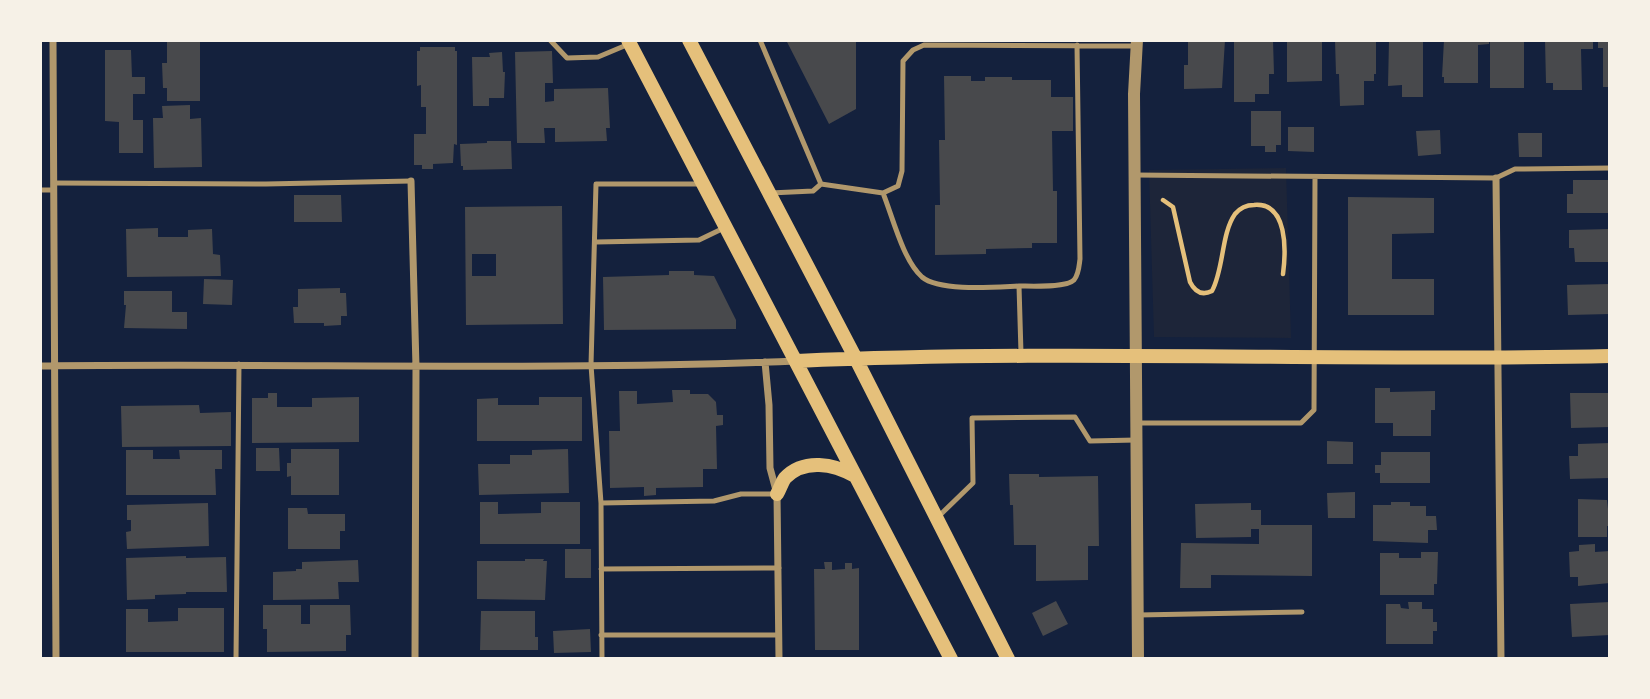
<svg xmlns="http://www.w3.org/2000/svg" width="1650" height="699" viewBox="0 0 1650 699" font-family="'Varela Round',sans-serif">
  <style>
    .green { fill: #1d2539 }
    .building { fill: #48494c; fill-rule: evenodd }
    .lines { fill: none; stroke-linecap: round; stroke-linejoin: round }
    .path { stroke: #e5c07b; stroke-width: 4.5 }
    .service { stroke: #b1986c; stroke-width: 5 }
    .minor { stroke: #b1986c; stroke-width: 7 }
    .tertiary { stroke: #b1986c; stroke-width: 12 }
    .secondary { stroke: #e5c07b; stroke-width: 14 }
  </style>
  <rect width="100%" height="100%" fill="#14213d"/>
  <!-- green -->
  <path class="green" d="M1286,168L1291,338L1154,337L1149,170Z"/>
  <!-- building -->
  <path class="building" d="M167,40H200V101H167V88H163L162,63H167Z
    M786,40H856V109L829,124Z
    M1188,40H1225L1222,88L1184,89V65H1188Z
    M1234,40H1273L1274,74H1269V94H1255V102H1234Z
    M1287,40H1322V81L1287,82Z
    M1335,40H1376V74H1374V81H1364V105L1340,106L1339,74H1336Z
    M1389,40H1423V97H1402V85L1388,86Z
    M1444,40H1489V44L1478,45V83H1444V77H1442Z
    M1490,40H1524V88H1490Z
    M1545,40H1593V49H1581L1582,90H1553V83H1546Z
    M1598,40H1610V87H1603V48H1598Z
    M420,47H455V51H457V145L454,144L453,163L433,164V169H422V165H414V134H426V107H421V85L417,86V51H420Z
    M105,50H131L132,77H145V94H133V120H143V153H119V122L105,121Z
    M552,51L553,83H545V102L554,101V89L608,88L610,128H606L607,141L555,142V128H544L545,143H517L515,52Z
    M502,52L503,72H505L504,98H489V106H473L472,57H490L489,53Z
    M944,76H971V81H985V77H1012V80H1051V97H1073V131H1052L1053,191H1057V243H1032V248L986,249V254L935,255V205H940L939,140H945Z
    M190,105V119L201,118L202,167L154,168L153,118H163L162,106Z
    M1251,111H1281V145H1276V152H1265V146H1251Z
    M1288,127H1314V152L1288,151Z
    M1440,130L1441,154L1418,156L1416,131Z
    M1518,133H1542V157H1519Z
    M487,141H511L512,169L463,170V166H461L460,144L487,143Z
    M1573,180H1610V213H1567V194H1573Z
    M294,195H341L342,222H294Z
    M1348,197L1434,198V233L1392,234V279H1434V315H1348Z
    M562,206L563,324L466,325L465,207ZM472,254H496V276H472Z
    M158,228V237H188V230L212,229L213,254L220,255L221,276L127,277L126,229Z
    M1610,229V262H1575L1574,248H1569V230Z
    M669,271H694V275L714,276L736,320V329L604,330L603,277L669,275Z
    M204,279L233,280L232,305L203,304Z
    M1610,284V314L1568,315L1567,285Z
    M340,288V293H346L347,316H341V325L324,326V323H294L293,307H298V289Z
    M124,291H172V312H187V329L124,328L126,305H124Z
    M1375,388H1390V392L1435,391V410H1431V436H1393V423H1375Z
    M672,390H690V394H708L716,402L717,415H723V425L716,426L717,469H703V487L656,488V495L644,496V487L610,488L609,431H620L619,391H637V404L673,402Z
    M268,393H277V407H312V398L359,397V442L252,443V398H268Z
    M1570,393H1610V427L1571,428Z
    M539,397H582V441H477V399L498,398V405H539Z
    M199,405L200,413L231,412V446L122,447L121,406Z
    M1327,441L1353,442V464H1327Z
    M1610,443V478L1570,479L1569,456H1578V444Z
    M256,448H279L280,471H256Z
    M291,449H339V495H291V476L287,477V463H291Z
    M568,449L569,493L479,495L478,464H510V455H532V450Z
    M126,450H153V459H180L179,450H222V469H215L216,495H126Z
    M1381,452H1430V483H1380V473H1375V465H1381Z
    M1009,474H1039V477L1098,476L1099,546H1088V580L1036,581V545H1014L1013,505H1010Z
    M1355,492V518H1328L1327,493Z
    M1578,499L1607,500L1610,526H1607V537H1578Z
    M480,502H498V514L541,513V502H580V544H480Z
    M1391,502H1410V506H1426V516H1436L1437,530H1428V543L1373,541V505H1391Z
    M208,503L209,546L127,549L126,532L131,531V520H127V505Z
    M1251,503V510H1261V525H1312V576L1211,575V588H1180L1181,543L1259,544V529H1251V537L1196,538L1195,504Z
    M288,508H307L308,514H345V531H340V549H288Z
    M1595,544V552L1610,551V583L1578,586V577H1570L1569,552L1579,551V545Z
    M565,549H591V578H565Z
    M1421,552H1438L1437,584H1434V595H1380V553H1399V558H1421Z
    M186,556V558L226,557L227,592H186V594L155,595V599L127,600L126,558Z
    M525,559H544L543,561H547L545,600L477,599V561H525Z
    M358,560L359,582H338L339,599L273,600V572L296,571V569H302V562Z
    M824,562H832V570L845,569V563H852V569L859,568V650H815L814,569H825Z
    M1056,601L1068,624L1043,636L1032,613Z
    M1408,602H1422V609H1433V622H1437V631H1433V644H1386V604H1400L1401,608L1409,609Z
    M1610,602V635L1572,637L1570,604Z
    M263,605H301V624H310V605H350L351,635H346V651L267,652V629H263Z
    M178,608H224V652H126V609H148V622L178,621Z
    M481,611H535V637H538V650H480Z
    M590,629L591,652L554,653L553,631Z"/>
  <g class="lines">
    <!-- path -->
    <path class="path" d="M1163,200L1173,207L1190,282C1195,292 1202,296 1212,291C1224,269 1221,234 1235,214C1240,208 1247,205 1254,205C1288,202 1286,251 1283,274"/>
    <!-- service -->
    <path class="service" d="M550,40L567,58L598,57L629,44
      M760,40L821,184L813,191L770,193
      M1135,175L1496,178L1515,169L1610,168
      M54,183L266,184L411,181
      M821,184L883,193L898,186L902,171L903,61L913,50L924,45L1137,46
      M40,190H54
      M883,193C893,218 903,260 922,277C940,292 996,287 1019,286L1021,353
      M596,242L699,240L726,227
      M1019,286C1031,286 1066,288 1074,280C1079,274 1079,266 1080,259L1077,45
      M1137,423H1301L1314,410L1315,177
      M601,503L714,501L741,494H775
      M939,516L973,483L972,418L1075,417L1090,441L1136,440
      M601,569L779,568
      M1138,615L1302,612
      M601,635H778
      M236,659L239,364
      M602,659L601,503L591,365L596,184H701"/>
    <!-- minor -->
    <path class="minor" d="M53,40L56,659
      M1496,178L1501,659
      M411,181L416,367L415,659
      M765,362L769,405L770,468L777,494L779,659
      M40,366C292,363 544,371 796,361"/>
    <!-- tertiary -->
    <path class="tertiary" d="M1137,40L1134,94L1138,659"/>
    <!-- secondary -->
    <path class="secondary" d="M628,40L951,659
      M689,40L856,359L1008,659
      M797,361C1068,349 1339,362 1610,356
      M777,494C780,489 782,482 785,478C804,458 834,464 855,476"/>
  </g>
  <!-- border -->
  <rect width="1650" height="699" fill="none" stroke="#f6f1e7" stroke-width="84"/>
</svg>
